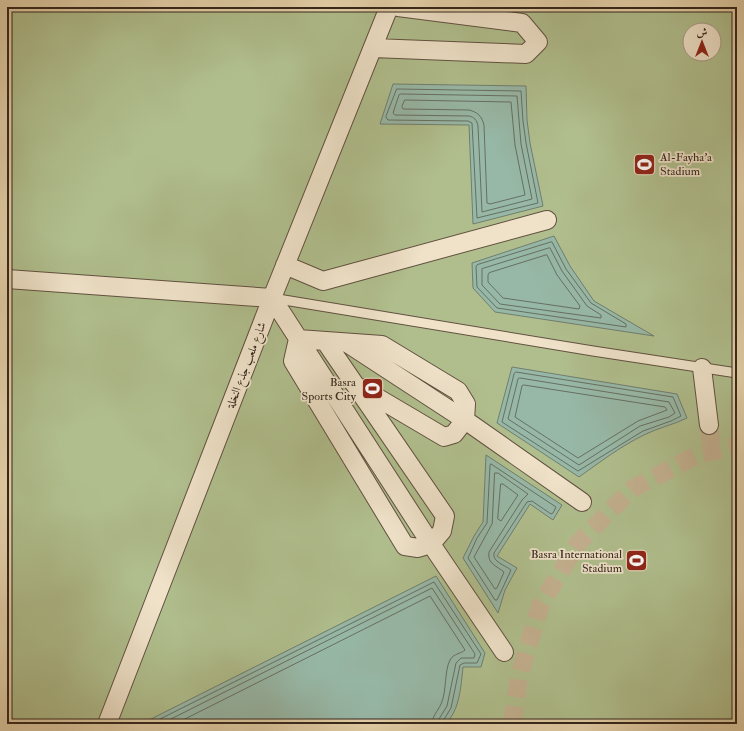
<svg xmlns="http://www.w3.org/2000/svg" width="744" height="731" viewBox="0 0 744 731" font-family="'IM FELL Double Pica',Amiri,serif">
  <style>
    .green { fill: #b0be8d; stroke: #727254; fill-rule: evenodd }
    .water { fill: #97b8a7; stroke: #707e6f }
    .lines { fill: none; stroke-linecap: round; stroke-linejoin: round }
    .shore { stroke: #666f62; stroke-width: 1 }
    .street-tunnel { stroke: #c3b08f; stroke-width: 18; stroke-dasharray: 18 9; stroke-linecap: butt }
    .lane-casing { stroke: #615140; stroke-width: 11 }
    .street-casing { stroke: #615140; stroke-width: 20 }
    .lane { stroke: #efe2c9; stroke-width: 9 }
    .street { stroke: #efe2c9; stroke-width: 18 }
    .labels { text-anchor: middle; stroke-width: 3.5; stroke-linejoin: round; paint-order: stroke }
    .poi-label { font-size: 12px; fill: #35261c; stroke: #efe2c9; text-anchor: end }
    .street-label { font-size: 12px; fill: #35261c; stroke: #efe2c9 }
  </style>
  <rect width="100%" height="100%" fill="#e6d3ac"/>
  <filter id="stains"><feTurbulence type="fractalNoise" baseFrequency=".005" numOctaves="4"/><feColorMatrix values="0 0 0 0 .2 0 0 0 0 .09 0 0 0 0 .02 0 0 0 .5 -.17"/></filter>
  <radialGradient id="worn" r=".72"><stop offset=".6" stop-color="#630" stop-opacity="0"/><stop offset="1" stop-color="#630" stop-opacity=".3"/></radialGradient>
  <!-- green -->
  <path class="green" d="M7,7H737V724H7ZM690,30H714V54H690Z"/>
  <!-- water -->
  <path class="water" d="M393,84L526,86L527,120L530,143L543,206L473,224L469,125L380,124Z
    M554,236L570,266L594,301L654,336L495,312L473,288L472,263Z
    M512,367L677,394L687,418C673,425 657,428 644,435C621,446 600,462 579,477L497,423Z
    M486,455L562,505L553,520L530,504L497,556L517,568L505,590L498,613L463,558L474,536L483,522Z
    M436,576L485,653L481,667H463C461,685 460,711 445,724H141Z"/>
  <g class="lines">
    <!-- shore -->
    <path class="shore" d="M397,89L521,91L523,121L526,143L538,203L477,218L472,123L468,121L388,120L386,117Z
      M401,94L517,96L521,144L532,199L482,212L478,126C477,120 474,117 469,116L395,115L393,113L399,95Z
      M405,100L511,102L515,145L525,195L490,204L487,203L484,125C482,116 477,112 469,110L403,109L402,107Z
      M552,242L566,269L591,303L626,324V327L497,308L477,287L476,267L477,265Z
      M550,248L562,271L587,306L601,315V318L500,304L482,285V269Z
      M547,255L557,275L580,306L579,309L503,298L488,282V275L489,273Z
      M516,372L673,397L681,416L671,421L643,431L578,471L502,422L514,374Z
      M520,378L669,402L675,413L669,417L640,426L579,465L508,419L518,379Z
      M524,385L665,407L667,410L638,421L578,458L515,417L522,386Z
      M491,464L556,507L553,513L551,514L532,501L527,502L494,553C492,562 505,565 511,570L497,600H495L468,558L477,538L487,523L490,466Z
      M495,473H498L528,494L522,500L489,552C487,564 497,566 504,572L497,588L495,589L474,557L492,524Z
      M501,484H503L518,495L501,521L498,519Z
      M150,724L434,582L481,654L477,663H464L460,665L451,708L443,721V724
      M161,724L432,588L475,654L474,658H461L456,663L447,706L439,719L438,724
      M175,724L430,596L465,650C461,654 454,653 450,660C444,672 447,691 441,704C438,711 432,716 432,724"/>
    <!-- street-tunnel -->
    <path class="street-tunnel" d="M709,425L712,452
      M512,724L519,677L540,606L578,543L632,489L697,455L737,446"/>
    <defs>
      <path id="lane" d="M272,298L593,351L737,373"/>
      <path id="street" d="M373,48L526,54L538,42L522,23L398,7
        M285,265L323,281L547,220
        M7,279L272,298L431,544L442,531L445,516L325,341
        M347,343L465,420
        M702,368L709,425
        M361,388L444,437L454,434L465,420L582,502
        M465,420L466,404L458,391L382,345L298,339L293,361L405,546L418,548L431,544L504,652
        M107,724L272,298L389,7"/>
    </defs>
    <!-- lane casing -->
    <use href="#lane" class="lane-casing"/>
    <!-- street casing -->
    <use href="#street" class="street-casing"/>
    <!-- lane -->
    <use href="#lane" class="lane"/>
    <!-- street -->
    <use href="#street" class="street"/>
  </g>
  <!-- icons -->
  <defs>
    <symbol id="stadium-square" viewBox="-11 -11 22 22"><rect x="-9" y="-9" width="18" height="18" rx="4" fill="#8f2418" stroke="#efe2c9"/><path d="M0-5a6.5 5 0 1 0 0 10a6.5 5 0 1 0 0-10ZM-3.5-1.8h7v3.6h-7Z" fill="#fff"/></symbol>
  </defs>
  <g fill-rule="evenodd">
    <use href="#stadium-square" x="632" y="152" width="25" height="25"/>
    <use href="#stadium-square" x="360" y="376" width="25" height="25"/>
    <use href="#stadium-square" x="624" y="548" width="25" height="25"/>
  </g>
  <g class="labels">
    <!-- poi labels -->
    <g class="poi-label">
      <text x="660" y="161" text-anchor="start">Al-Fayha'a<tspan x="660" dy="14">Stadium</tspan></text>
      <text x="356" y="386">Basra<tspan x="356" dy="14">Sports City</tspan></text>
      <text x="622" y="558">Basra International<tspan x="622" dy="14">Stadium</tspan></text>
    </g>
    <!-- street labels -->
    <g class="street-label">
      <text transform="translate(246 365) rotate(-69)" y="4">شارع ملعب جذع النخلة</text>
    </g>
  </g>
  <!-- margin -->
  <rect width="744" height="731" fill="none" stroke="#e6d3ac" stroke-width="24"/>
  <rect x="8" y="8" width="728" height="715" fill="none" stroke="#35261c" stroke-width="2"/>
  <rect x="12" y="12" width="720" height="707" fill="none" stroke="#35261c"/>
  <!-- north arrow -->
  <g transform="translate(702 42)"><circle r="19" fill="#efe2c9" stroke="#a59784"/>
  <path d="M0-3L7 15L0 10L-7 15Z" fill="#8f2418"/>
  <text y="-6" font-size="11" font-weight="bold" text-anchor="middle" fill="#35261c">ش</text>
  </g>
  <rect width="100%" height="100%" filter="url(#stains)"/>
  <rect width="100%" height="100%" fill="url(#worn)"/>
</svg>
